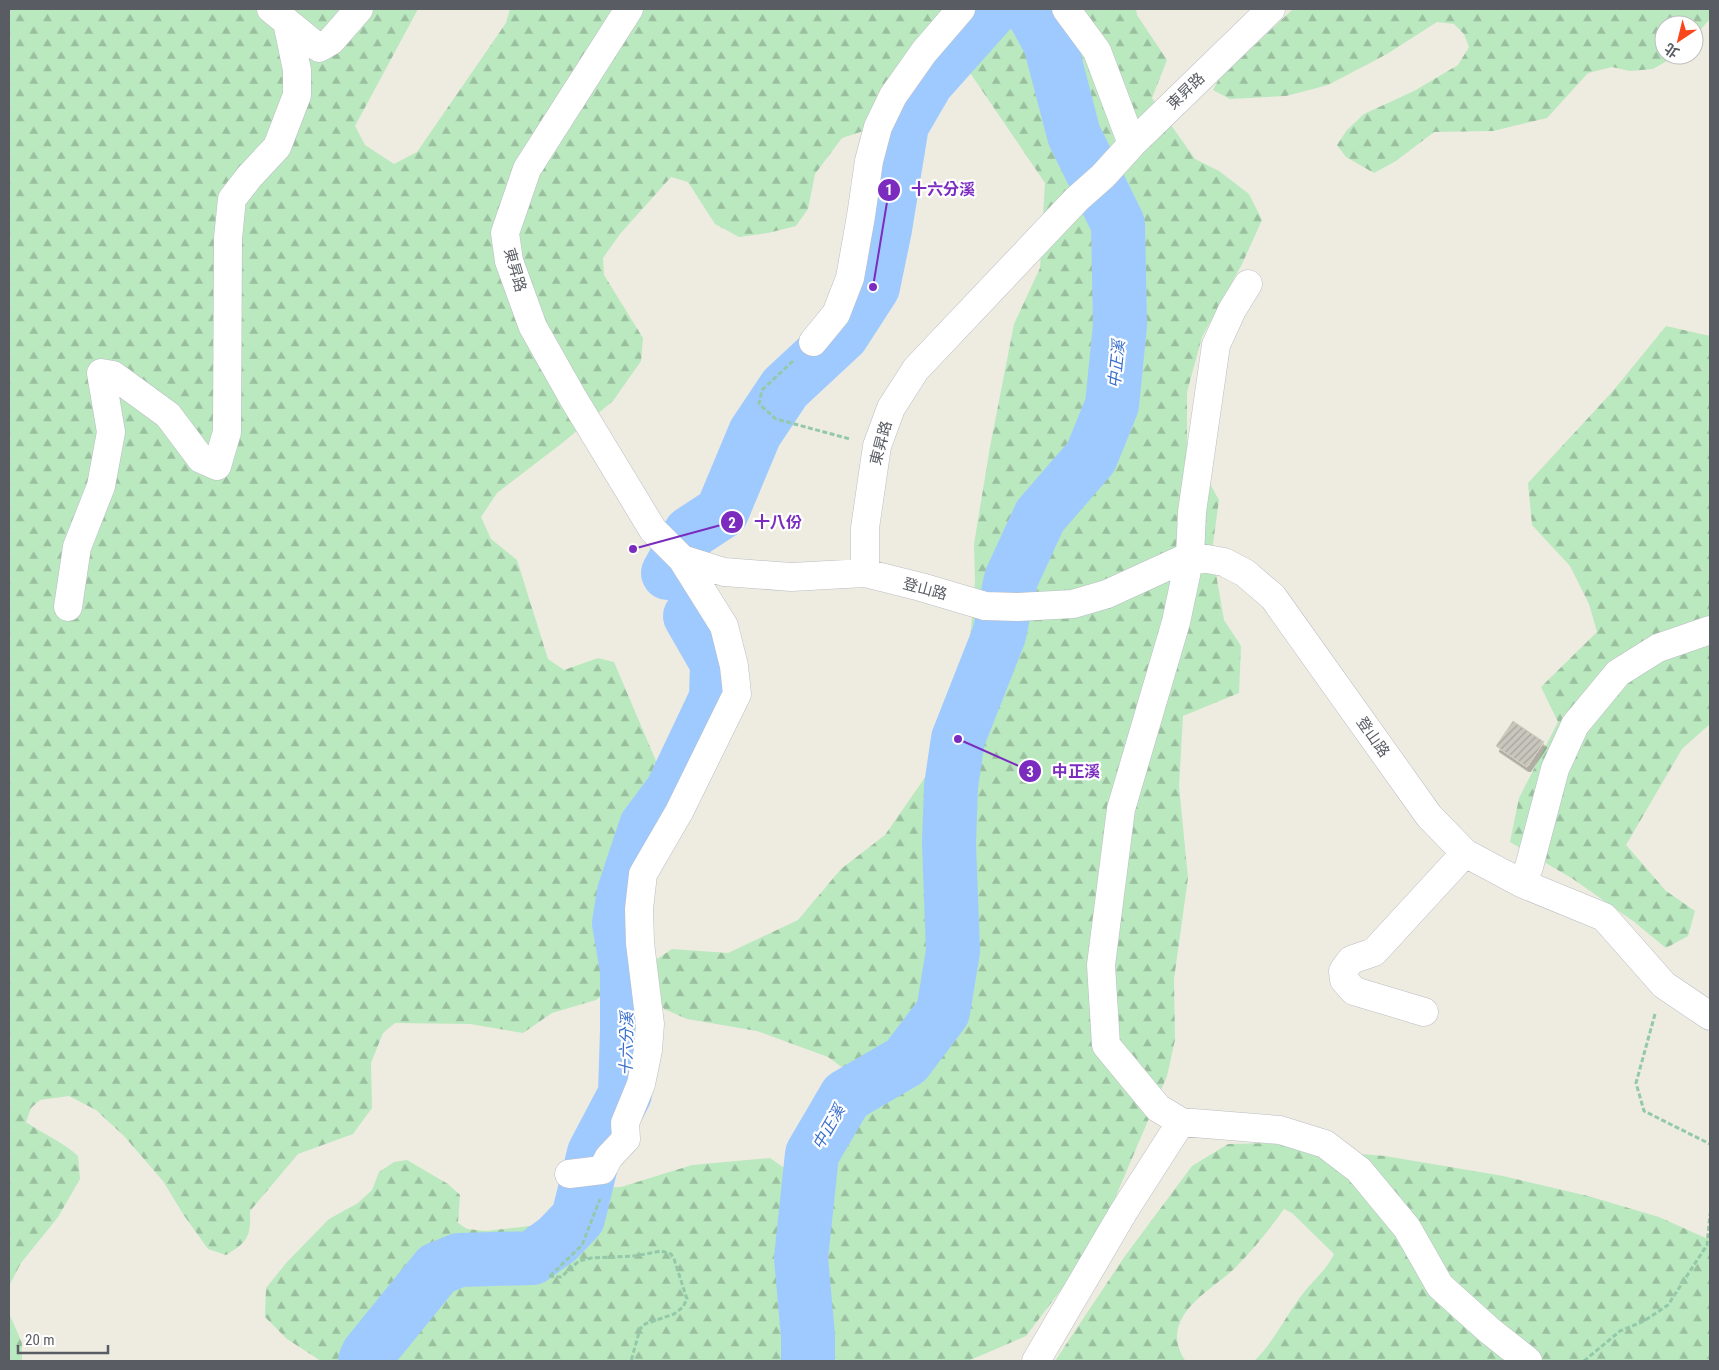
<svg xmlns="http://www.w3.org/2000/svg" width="1719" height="1370" viewBox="0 0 1719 1370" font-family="'Roboto Condensed','Noto Sans TC',sans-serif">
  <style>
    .forest { fill: url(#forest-firs) }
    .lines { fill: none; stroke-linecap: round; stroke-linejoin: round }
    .river { stroke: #9fcaff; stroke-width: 54 }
    .building { fill: url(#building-hatch); stroke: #d3cfbe; filter: url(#shadow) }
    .minor-casing { stroke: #bbbdc4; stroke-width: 29 }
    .path { stroke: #93c9a9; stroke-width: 3; stroke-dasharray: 5 2.5; stroke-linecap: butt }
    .minor { stroke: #fff; stroke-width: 28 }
    .labels { text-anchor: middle; stroke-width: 4.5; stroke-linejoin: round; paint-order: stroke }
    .street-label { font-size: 15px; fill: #595c63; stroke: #fff }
    .water-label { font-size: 16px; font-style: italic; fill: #376ecd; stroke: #fff }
    .leader { fill: none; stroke: #7b2cbf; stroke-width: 2 }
    .callout-dot { fill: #7b2cbf; stroke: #fff; stroke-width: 2 }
    .mark-label { font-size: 15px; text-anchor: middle; font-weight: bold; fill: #fff }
    .callout-label { font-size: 16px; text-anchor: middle; font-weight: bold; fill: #7b2cbf; stroke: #fff; stroke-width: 4.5; stroke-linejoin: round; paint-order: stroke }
  </style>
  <defs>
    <pattern id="forest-firs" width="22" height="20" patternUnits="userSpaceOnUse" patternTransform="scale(1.25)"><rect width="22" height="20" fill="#bae8bf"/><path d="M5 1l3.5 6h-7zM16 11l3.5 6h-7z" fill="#9abf9f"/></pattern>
    <pattern id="building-hatch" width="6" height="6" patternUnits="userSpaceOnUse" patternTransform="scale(1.25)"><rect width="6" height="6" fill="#c9c6bd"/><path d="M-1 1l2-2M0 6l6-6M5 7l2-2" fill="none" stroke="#a6a49d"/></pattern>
    <filter id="shadow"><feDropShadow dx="3" dy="5.5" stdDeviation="0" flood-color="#0004"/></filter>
  </defs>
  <rect width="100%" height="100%" fill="#eeece0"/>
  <!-- forest -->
  <path class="forest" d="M9,9H418L355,126L365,145L394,164L417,152L506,23L510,9H1136L1137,15L1167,60L1152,98L1195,159L1219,171L1249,194L1262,220L1242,264L1202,337L1187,392V443L1219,500L1212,551L1224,620L1241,646L1239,693L1183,716L1179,786L1188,878L1174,979L1175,1040L1167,1076L1107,1217L1070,1278L1026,1336L968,1361H839L835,1359L828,1361H321L287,1339L265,1317L266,1288L287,1262L329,1219L358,1203L372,1190L379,1172L394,1162L407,1160L448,1184L460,1195L458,1223L467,1229L486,1231L547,1224L564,1206L573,1189L621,1187L692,1165L770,1158L796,1176L805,1121L839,1090L847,1071L828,1057L757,1031L687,1019L664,1009L654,990L657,959L672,949L728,953L798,920L841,869L885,835L926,776L968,666L975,581L974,544L990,447L1014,324L1040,268L1045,183L960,58L879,126L842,138L815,174L808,209L796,226L768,233L739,237L715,224L688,182L671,177L620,234L603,258L604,275L643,338L641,361L613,401L561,444L497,493L481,517L491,539L517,560L548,659L564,670L598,658L614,662L659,768L655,784L633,826L602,914L607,991L596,1000L552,1013L523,1033L470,1024L395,1023L383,1033L371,1063L372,1108L353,1134L298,1154L250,1211C251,1236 248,1242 226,1255L208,1249L183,1214L163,1181L124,1136L96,1110L69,1096L40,1100L31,1108L26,1122C43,1134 63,1142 78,1156L80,1179L58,1217L21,1263L9,1286Z
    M1293,9H1710V19L1694,37V25H1664V55H1677L1653,69L1630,71L1612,67L1588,73L1547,118L1493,131L1434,132L1396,161L1374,173L1346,157L1337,145L1347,130L1364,114L1414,91L1458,65L1469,47L1464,34L1454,24L1437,22L1387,54L1328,85L1286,96L1230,99L1213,90L1219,79Z
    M1666,326L1710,336V724L1682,749L1626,845L1666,891L1695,911L1688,936L1666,948L1633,921L1573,879L1510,842L1519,798L1558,722L1541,687L1597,632L1589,604L1570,566L1532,525L1528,483L1613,391Z
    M1271,1143L1314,1150L1385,1156L1503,1176L1588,1196L1659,1217L1710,1240V1361H1254C1271,1346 1286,1316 1301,1296C1311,1282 1327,1270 1334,1254L1292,1213L1284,1209C1269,1230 1253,1250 1235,1268C1213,1289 1167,1312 1179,1348C1181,1353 1182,1357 1186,1361H1055L1125,1256L1192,1166L1228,1144Z
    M9,1313L22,1343V1361H9Z"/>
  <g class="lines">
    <!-- river -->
    <path class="river" d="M668,573L690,533L722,512L755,433L785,388L842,335L873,287L885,229L902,125L927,82L992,9
      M365,1361L368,1354L437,1269L459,1260L532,1258L557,1240L578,1218L594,1153L625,1094L627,1030V970L619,923L624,892L646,826L672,791L716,698L717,663L690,616
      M808,1361V1336L801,1258L812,1154L846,1096L906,1061L943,1012L953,951L949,843L951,786L958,739L999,635L1011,579L1040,516L1091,457L1112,405L1120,325L1118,224L1074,135L1050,43L1031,9"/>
  </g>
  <!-- building -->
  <path class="building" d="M1513,721L1544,742L1527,767L1496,746Z"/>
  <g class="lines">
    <defs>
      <path id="minor" d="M271,9L319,48L331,41L359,9
        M1066,9L1097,51L1132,144
        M813,342L836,314L850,278L861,216L869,161L878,127L893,96L924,52L961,9
        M682,559L724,572L791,577L865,573L921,587L985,606L1018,607L1073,604L1107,594L1190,556L1224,562L1245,573L1273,597L1429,816L1465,853L1521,883L1604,917L1664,985L1710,1016
        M865,573V528L877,446L891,408L916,369L1077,199L1103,176L1132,144L1271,9
        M68,607L77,547L101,486L111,432L101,373L113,375L168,415L201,459L217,466L227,432L228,238L232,199L249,177L277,147L297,95V70L287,22
        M1521,883L1529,867L1555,769L1575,725L1618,673L1658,648L1710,630
        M1424,1012L1354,991L1344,980L1343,971L1351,960L1374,952L1465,853
        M1181,1122L1280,1130L1325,1144L1359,1170L1407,1228L1440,1286L1490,1331L1528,1361
        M569,1174L602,1170L609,1157L626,1139L625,1123L641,1084L648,1050L650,1024L640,943L639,909L643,874L679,812L737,694L734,666L724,626L682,559L653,530L573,398L533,327L509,261L505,233L527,169L629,9
        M1036,1361L1124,1211L1181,1122L1158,1108L1106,1045L1101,965L1121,809L1176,622L1190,556L1192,512L1216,345L1232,310L1248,284"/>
    </defs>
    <!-- minor casing -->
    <use href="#minor" class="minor-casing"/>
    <!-- path -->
    <path class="path" d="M793,361L762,390L759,404L776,419L850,439
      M1655,1014L1636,1083L1644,1111L1710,1144
      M549,1276L561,1277L579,1261L591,1258L635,1256L661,1251L671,1254L674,1259L687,1299L683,1307L674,1314L645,1324L640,1329L631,1361
      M550,1276L582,1245L600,1199
      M1584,1361L1620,1331L1644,1321L1668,1305L1707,1245L1710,1214"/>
    <!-- minor -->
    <use href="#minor" class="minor"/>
  </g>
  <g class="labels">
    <!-- street labels -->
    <g class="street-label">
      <text transform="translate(1186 91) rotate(-44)" y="5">東昇路</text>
      <text transform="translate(515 270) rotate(74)" y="5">東昇路</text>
      <text transform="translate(881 443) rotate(-75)" y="5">東昇路</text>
      <text transform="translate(925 589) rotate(15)" y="5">登山路</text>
      <text transform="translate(1373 737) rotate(55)" y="5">登山路</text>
    </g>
    <!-- water labels -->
    <g class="water-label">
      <text transform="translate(1116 364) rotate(-84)" y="6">中正溪</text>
      <text transform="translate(626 1044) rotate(-89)" y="6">十六分溪</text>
      <text transform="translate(828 1127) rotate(-60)" y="6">中正溪</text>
    </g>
  </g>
  <!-- callouts -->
  <path class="leader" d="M873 287L889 190M633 549L732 522M958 739L1030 771"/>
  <g class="callout-dot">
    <circle cx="873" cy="287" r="5"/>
    <circle cx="633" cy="549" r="5"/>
    <circle cx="958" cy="739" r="5"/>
    <circle cx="889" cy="190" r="12"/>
    <circle cx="732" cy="522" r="12"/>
    <circle cx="1030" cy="771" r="12"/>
  </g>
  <g class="mark-label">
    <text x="889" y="195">1</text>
    <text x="732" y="528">2</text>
    <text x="1030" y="777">3</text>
  </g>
  <g class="callout-label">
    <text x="943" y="195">十六分溪</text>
    <text x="778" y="528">十八份</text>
    <text x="1076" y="777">中正溪</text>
  </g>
  <!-- border -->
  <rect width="1719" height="1370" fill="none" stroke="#595c63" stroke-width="20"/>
  <!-- north arrow -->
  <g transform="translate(1679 40) rotate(215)"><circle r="24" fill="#ffffff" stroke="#bdbec1"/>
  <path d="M0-4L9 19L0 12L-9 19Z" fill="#f9471b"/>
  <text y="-8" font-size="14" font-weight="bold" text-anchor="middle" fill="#595c63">北</text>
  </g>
  <!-- scale -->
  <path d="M18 1345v8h90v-8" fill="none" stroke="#595c63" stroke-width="2.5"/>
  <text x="25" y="1345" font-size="15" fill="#595c63" stroke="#ffffff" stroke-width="4" paint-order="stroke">20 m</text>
</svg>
